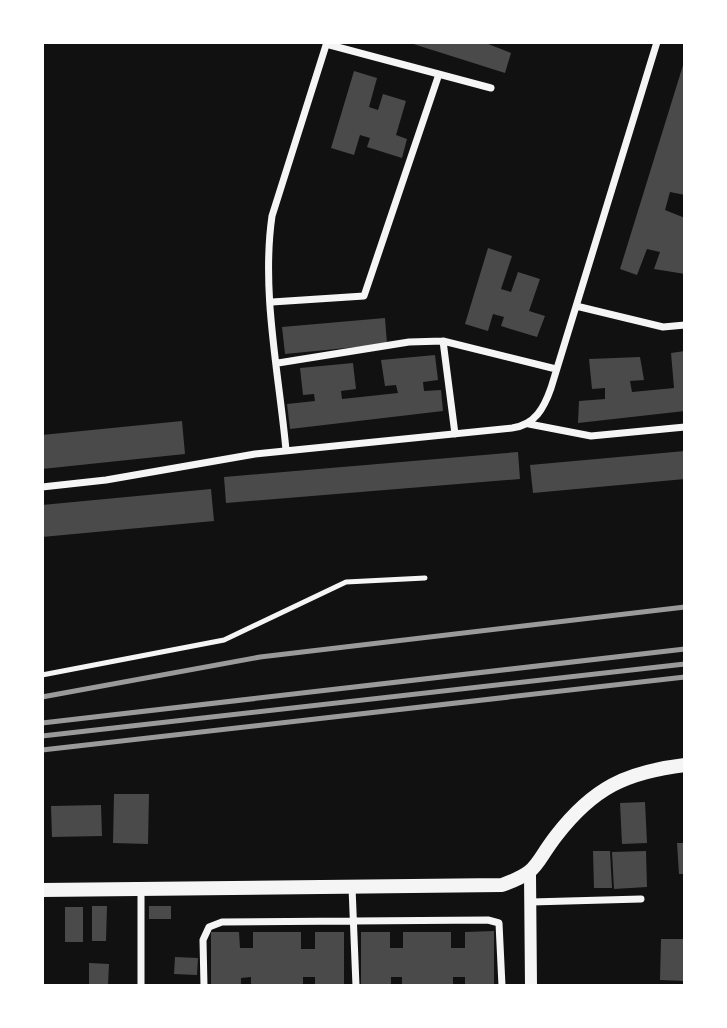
<svg xmlns="http://www.w3.org/2000/svg" width="727" height="1028" viewBox="0 0 727 1028" font-family="Lato,sans-serif">
  <style>
    .building { fill: #4a4a4a }
    .lines { fill: none; stroke-linecap: round; stroke-linejoin: round }
    .service { stroke: #f5f5f5; stroke-width: 5 }
    .minor { stroke: #f5f5f5; stroke-width: 7 }
    .tertiary { stroke: #f5f5f5; stroke-width: 12 }
    .secondary { stroke: #f5f5f5; stroke-width: 14 }
    .rail { stroke: #9a9a9a; stroke-width: 5 }
  </style>
  <rect width="100%" height="100%" fill="#111"/>
  <!-- building -->
  <path class="building" d="M407,42H483L511,53L505,73Z
    M684,62L685,195L670,192L665,210L685,218V274L654,269L660,252L647,249L637,275L620,269Z
    M354,71L377,78L369,107L378,110L383,94L406,101L396,135L407,139L402,158L367,147L370,138L360,135L354,155L331,148Z
    M488,248L512,256L501,289L511,292L518,272L540,279L529,311L545,316L537,337L501,326L504,317L493,314L488,331L465,324Z
    M385,318L387,344L285,354L282,327Z
    M685,351V411L578,423L579,401L605,399V388L592,389L589,359L640,357L644,380L630,381L632,392L674,388L671,353Z
    M435,355L438,380L423,382L424,391L441,390L443,411L290,429L287,404L315,401L314,394L303,395L300,368L353,363L356,389L341,391L342,399L398,393L396,385L385,386L381,360Z
    M182,421L185,454L42,469V435Z
    M685,451V479L533,493L530,465Z
    M518,452L520,479L226,503L224,477Z
    M211,489L214,521L42,537V505Z
    M114,794H149L148,844L113,843Z
    M645,802L647,843L622,844L620,803Z
    M101,805L102,836L52,837L51,806Z
    M677,843H685V874H679Z
    M593,851H610L612,888H594Z
    M646,851L647,887L614,889L612,852Z
    M92,906H107L106,941H92Z
    M149,906H171V919H149Z
    M65,907H83V942H65Z
    M494,931V986H465V977H453V986H402V977H391V986H361V932H390V948H403V932H451V948H465V932Z
    M211,932H239L240,948H253V932H301V949H315V932H344V986H315V977H303V986H251V977L241,978V986H211Z
    M661,939H685V981L660,980Z
    M175,957L198,958L197,975L174,974Z
    M89,963L109,964L108,986H89Z"/>
  <g class="lines">
    <!-- service -->
    <path class="service" d="M42,675L224,640L346,582L425,578"/>
    <!-- minor -->
    <path class="minor" d="M326,44L491,88
      M272,302L364,296L439,74
      M576,306L663,327L685,325
      M443,341L455,434
      M278,363L409,342L443,341L556,369
      M529,424L591,436L685,427
      M286,450C279,374 261,292 272,216L327,42
      M42,487L106,480L255,454L512,428C535,425 544,408 551,388L657,42
      M352,887L356,986
      M531,902L641,899
      M141,986V889
      M204,986L203,940L209,927L222,922L488,920L499,923L502,986"/>
    <!-- tertiary -->
    <path class="tertiary" d="M530,875L531,986"/>
    <!-- secondary -->
    <path class="secondary" d="M42,890L502,885C540,871 533,866 556,836C593,788 626,772 685,765"/>
    <!-- rail -->
    <path class="rail" d="M42,697L260,657L685,607
      M42,723L685,649
      M42,736L685,664
      M42,750L685,677"/>
  </g>
  <!-- border -->
  <rect width="727" height="1028" fill="none" stroke="#ffffff" stroke-width="88"/>
</svg>
